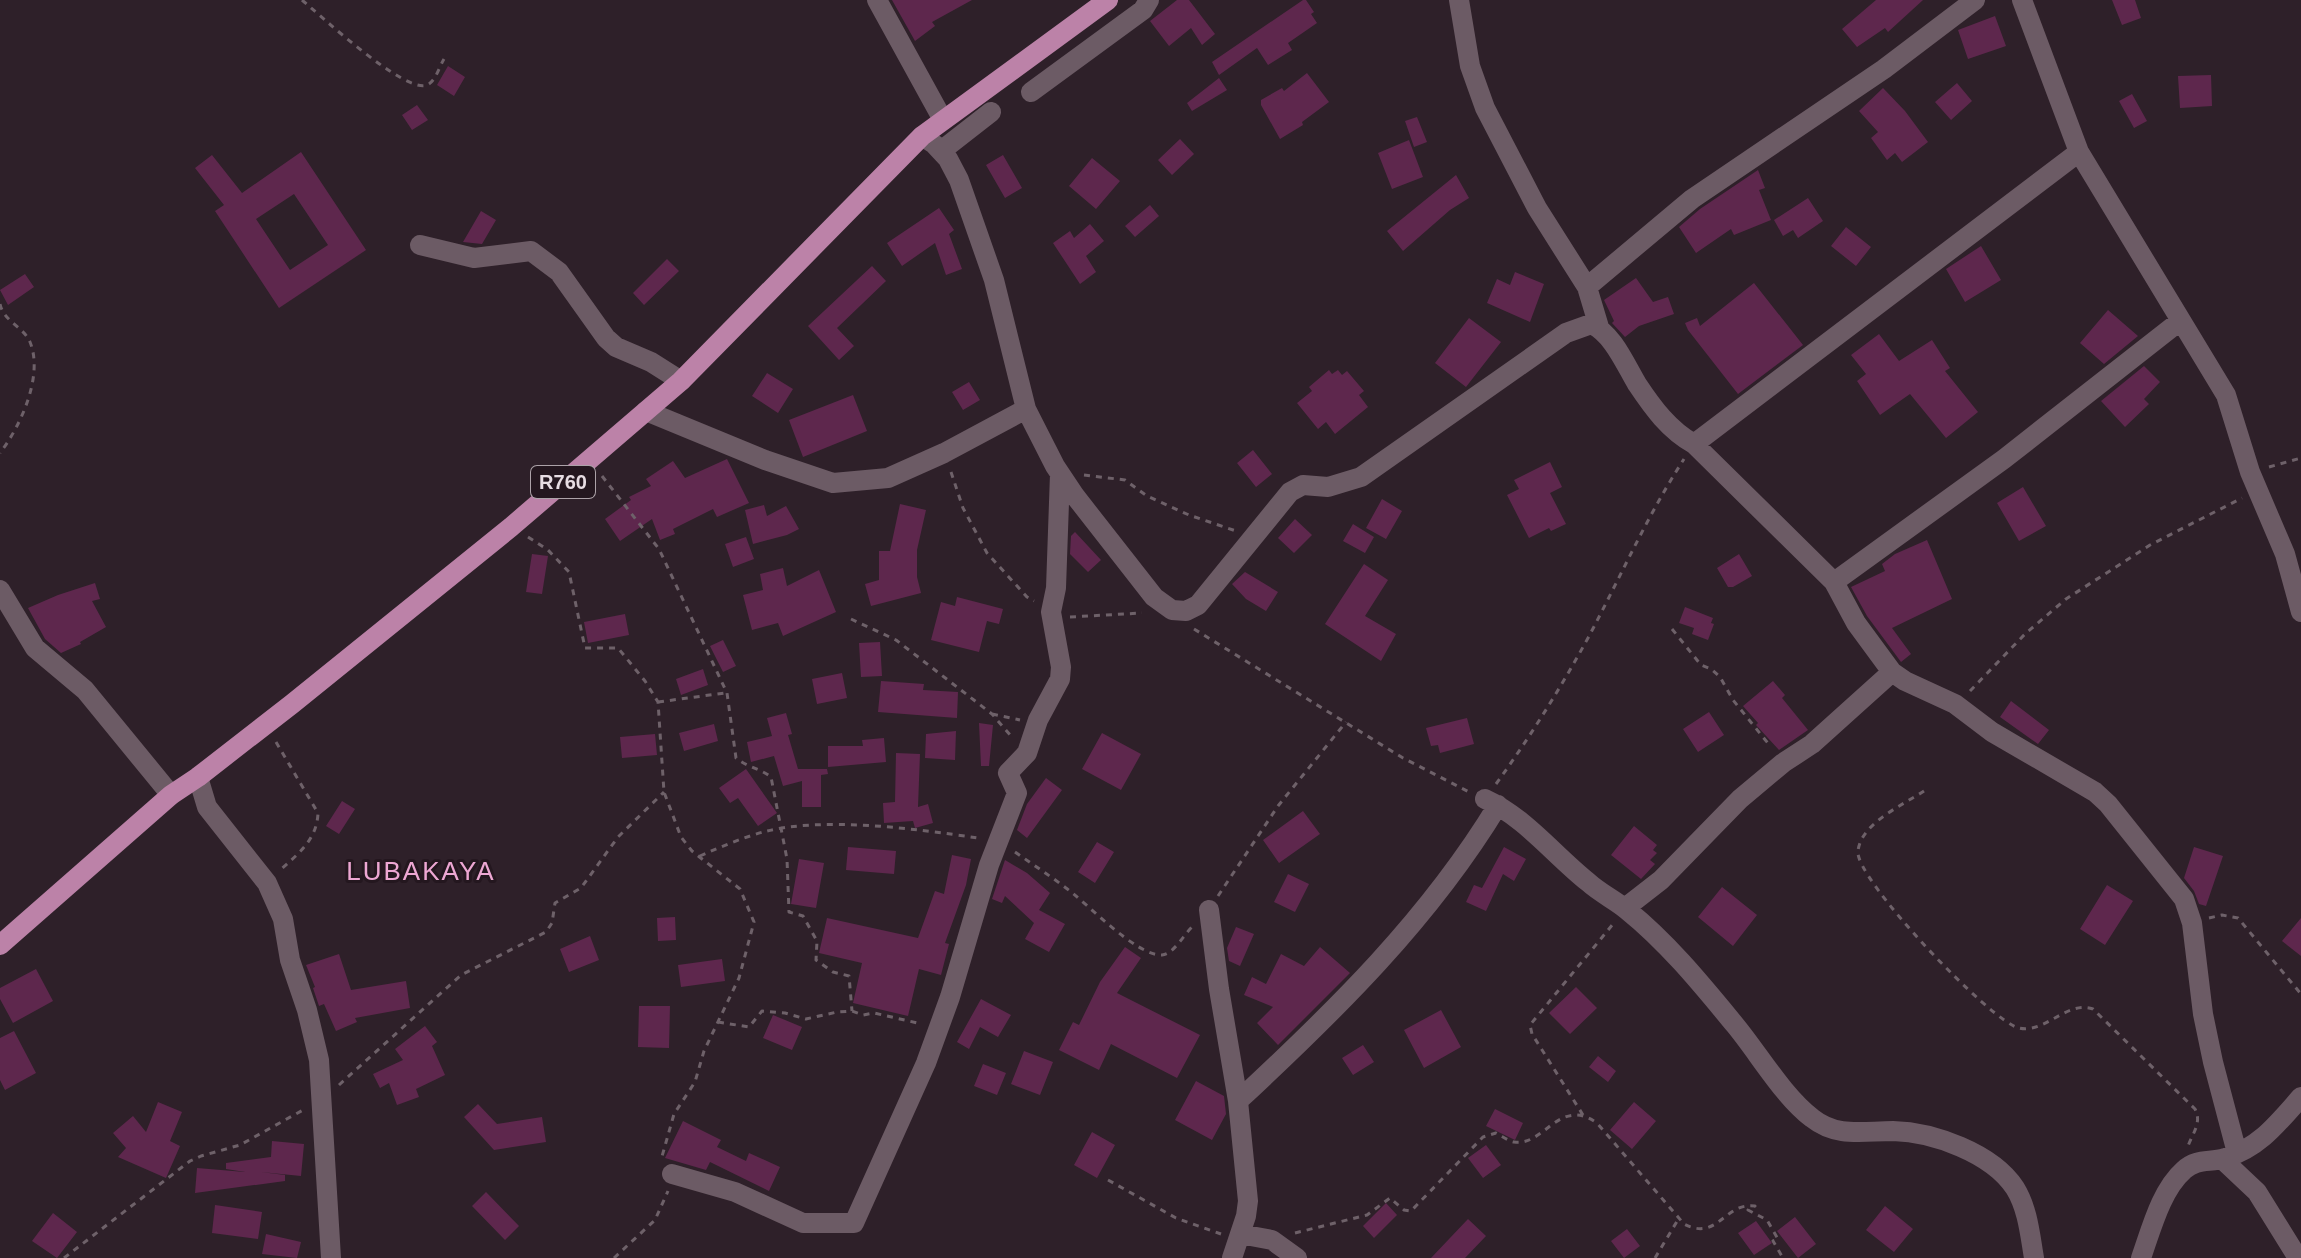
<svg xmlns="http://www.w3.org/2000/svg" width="2301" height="1258" viewBox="0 0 2301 1258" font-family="Helvetica,sans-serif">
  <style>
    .building { fill: #5e274d; fill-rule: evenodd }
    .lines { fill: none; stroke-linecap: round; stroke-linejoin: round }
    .path { stroke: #6e6169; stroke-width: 3; stroke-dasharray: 6 6; stroke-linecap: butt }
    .minor { stroke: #6c5b65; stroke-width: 20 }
    .major { stroke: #bc82a8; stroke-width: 20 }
    .labels { text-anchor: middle; stroke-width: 6; stroke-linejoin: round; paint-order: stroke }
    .shield { fill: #24171f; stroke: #aca2a8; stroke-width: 2 }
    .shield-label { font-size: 20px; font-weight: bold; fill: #e7dde3 }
    .quarter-label { font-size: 26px; letter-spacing: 2px; fill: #eda7d3; stroke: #24171f }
  </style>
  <rect width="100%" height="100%" fill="#2e2029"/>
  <!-- building -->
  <path class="building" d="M892,0H972L932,22L935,26L915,41Z
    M1177,0H1189L1215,34L1202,45L1191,28L1169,46L1150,21Z
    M1303,0H1306L1314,12L1311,14L1317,23L1288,43L1292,50L1268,65L1257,48L1219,75L1212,62Z
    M1876,0H1923L1888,32L1885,28L1857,47L1842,29Z
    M2112,0H2135L2141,18L2122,25Z
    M1995,16L2006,46L1968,59L1958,30Z
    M448,66L465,77L454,96L437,85Z
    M1307,73L1329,102L1302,122L1303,125L1280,139L1261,105V100L1282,88L1284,91Z
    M2211,75L2212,106L2180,108L2178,76Z
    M1219,78L1227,90L1192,111L1187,103Z
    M1957,83L1972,101L1951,120L1935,102Z
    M1883,88L1905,111L1928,142L1902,162L1895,153L1887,160L1871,138L1878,132L1859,111Z
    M2132,94L2147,121L2134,128L2119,101Z
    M417,105L428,120L412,130L402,115Z
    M1417,117L1427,142L1414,147L1405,121Z
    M1180,139L1194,154L1172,175L1158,160Z
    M1409,140L1423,177L1392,189L1378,153Z
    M301,152L366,250L279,308L215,211L224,205L195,168L212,155L242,193ZM294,194L328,245L290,270L256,219Z
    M1003,155L1022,188L1005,198L986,165Z
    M1092,158L1120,181L1096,209L1069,186Z
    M1758,170L1765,188L1759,190L1771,220L1734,235L1731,229L1696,253L1679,227L1700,209Z
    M1456,175L1469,198L1450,210L1403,251L1387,231Z
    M1808,198L1823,221L1798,238L1793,230L1783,236L1774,220Z
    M1150,205L1159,216L1135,237L1125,226Z
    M939,208L954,230L949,234L962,269L946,275L935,243L902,266L887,243Z
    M481,211L496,220L482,244L463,242Z
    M1090,224L1104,241L1086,256L1096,272L1080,284L1053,243L1070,231L1074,238Z
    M1846,227L1871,247L1856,266L1831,246Z
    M1981,246L2001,280L1965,302L1946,269Z
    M667,259L679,271L644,305L633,293Z
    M872,266L886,281L837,328L854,346L839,360L808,326Z
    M1515,272L1544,284L1530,322L1487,303L1497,279L1510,285Z
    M25,274L34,287L8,305L0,290Z
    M1636,278L1653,302L1668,297L1674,314L1639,326L1625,337L1612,323L1614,321L1604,300Z
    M1754,283L1803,345L1738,394L1688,330L1685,323L1697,318L1700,326Z
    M2108,310L2138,336L2104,364L2080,343Z
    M1469,318L1501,342L1466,387L1435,363Z
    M1879,334L1899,361L1932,340L1950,368L1945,371L1978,412L1946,438L1910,394L1880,415L1857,381L1866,374L1851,355Z
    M2144,366L2160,382L2144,399L2149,404L2125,427L2101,401Z
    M1329,370L1332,374L1338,370L1342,375L1347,371L1364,391L1359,395L1368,407L1335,434L1326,422L1318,429L1297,403L1312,391L1309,387Z
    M767,373L793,389L778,413L752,396Z
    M969,382L980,400L963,410L952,392Z
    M853,395L867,431L803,457L789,420Z
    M1253,450L1272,474L1256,487L1237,463Z
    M727,459L749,503L717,517L713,509L673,529L675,534L660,540L652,519L620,541L605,519L631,500L629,497L651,486L646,479L673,461L685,478Z
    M1550,462L1562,487L1550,493L1566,524L1551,531L1549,528L1529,538L1507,495L1519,489L1514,480Z
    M2023,487L2046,526L2019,541L1997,503Z
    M1382,499L1402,511L1386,539L1366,528Z
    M900,504L926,510L917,550V577L921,593L871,606L865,584L879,580V551H890Z
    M764,505L767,516L786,506L799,529L787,535L753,544L745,510Z
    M1295,519L1312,535L1294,553L1278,538Z
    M1353,524L1374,537L1365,553L1343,541Z
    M1075,532L1101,560L1088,572L1070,554L1071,536Z
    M746,537L754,559L733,567L725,544Z
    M1927,540L1952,599L1892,628L1911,654L1901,662L1867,616L1851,587L1885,571L1882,564L1895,554Z
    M532,554L548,556L542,594L526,592Z
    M1739,554L1752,576L1733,587H1728L1717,568Z
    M1364,564L1388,580L1365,616L1396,634L1381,661L1325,624Z
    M783,568L787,586L819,570L836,612L783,636L778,623L752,630L743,595L763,590L760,574Z
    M1245,572L1278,592L1266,611L1246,599L1232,584Z
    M95,583L100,599L92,601L106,627L80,642L81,644L61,653L45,639L28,608L58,595Z
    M957,597L1003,609L999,624L987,621L979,652L931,640L941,602L955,606Z
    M1685,607L1713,618L1711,623L1714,624L1708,640L1692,634L1694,628L1679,623Z
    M625,614L629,635L588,643L584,622Z
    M723,640L736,666L723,672L710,646Z
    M880,642L882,676L861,677L859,643Z
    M703,669L708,685L681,695L676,679Z
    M842,673L847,698L817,704L812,679Z
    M881,681L924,684L923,690L958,692L957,718L878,712Z
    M1773,681L1785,695L1782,698L1808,730L1779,750L1756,725L1758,723L1743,706Z
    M2011,701L2049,730L2038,744L2000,717Z
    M1709,712L1724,735L1698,752L1683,729Z
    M786,713L792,734L788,735L798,769H827L828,774L821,775V807H802V781L783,786L774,756L751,762L747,742L772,736L767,718Z
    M1467,718L1474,744L1440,753L1438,745L1431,746L1426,728Z
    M979,723L993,725L989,766H981Z
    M714,724L718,741L684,751L679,733Z
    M956,731L955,760L925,758L926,734Z
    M1102,733L1141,754L1121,790L1082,769Z
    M655,734L657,755L622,758L620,737Z
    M884,738L886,762L828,767V746H863L862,740Z
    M896,753L920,754L918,807L928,804L933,823L915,828L913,821L884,823L883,803L895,802Z
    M746,769L777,813L758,826L738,798L730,803L719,788Z
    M1046,778L1062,790L1027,838L1017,830L1027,804Z
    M342,801L355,809L339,834L326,826Z
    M1303,811L1320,834L1279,863L1263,840Z
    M1634,826L1657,845L1653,850L1657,853L1650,860L1655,864L1641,879L1611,855Z
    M1097,842L1114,852L1095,883L1078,872Z
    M848,847L896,851L894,874L846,870Z
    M1504,847L1526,859L1514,881L1503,874L1486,911L1466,902L1474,885L1482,888Z
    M2194,847L2223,856L2206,906L2199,904L2194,891L2184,878Z
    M952,855L971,859L966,885L945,943L949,944L941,975L919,969L908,1016L853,1003L862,963L819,953L827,918L918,938L935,891L944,894Z
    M799,859L824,863L816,908L791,904Z
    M1005,860L1027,873L1050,893L1039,910L1065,924L1049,952L1025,939L1034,923L1005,896L1002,903L992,899Z
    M1288,874L1309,884L1295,912L1274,902Z
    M2107,885L2133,901L2105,945L2080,929Z
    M1722,887L1757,915L1733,946L1698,917Z
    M675,917L676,940L658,941L657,918Z
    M2301,918V956L2282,941Z
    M1236,927L1254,934L1240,966L1229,961L1227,948Z
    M590,936L599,960L569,972L560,949Z
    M1125,947L1141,958L1117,993L1200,1035L1177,1078L1111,1044L1099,1070L1059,1050L1073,1022L1079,1025L1100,982Z
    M1320,947L1350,973L1278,1045L1257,1023L1273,1007L1244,995L1252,977L1266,984L1281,954L1304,966Z
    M339,954L351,990L406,981L410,1008L355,1018L357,1022L336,1031L324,1004L319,1006L313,988L315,987L306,965Z
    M722,959L725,981L681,987L678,965Z
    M36,969L53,1001L13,1023L0,999V988Z
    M1576,987L1597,1008L1570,1034L1549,1013Z
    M981,999L1011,1015L998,1037L980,1027L969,1049L957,1042Z
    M639,1006H670L669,1048L638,1047Z
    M1441,1010L1461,1047L1424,1068L1404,1030Z
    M773,1015L802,1027L792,1050L763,1038Z
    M425,1026L437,1042L432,1046L445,1075L416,1089L419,1097L397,1105L389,1083L380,1088L373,1074L403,1060L395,1049Z
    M14,1031L36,1073L5,1090L0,1080V1038Z
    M1363,1045L1374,1062L1353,1075L1342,1058Z
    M1024,1051L1053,1062L1040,1095L1011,1084Z
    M1598,1056L1616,1071L1608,1082L1589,1067Z
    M983,1064L1006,1073L997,1095L974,1086Z
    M1196,1081L1224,1096L1226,1114L1212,1140L1175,1120Z
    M158,1102L182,1112L170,1141L180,1146L166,1178L118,1157L126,1148L113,1133L133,1116L146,1132Z
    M1634,1102L1656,1121L1632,1149L1610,1130Z
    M478,1104L497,1124L542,1117L546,1142L494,1150L464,1117Z
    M1495,1109L1523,1123L1515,1140L1486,1126Z
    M683,1121L721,1140L717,1147L746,1161L749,1153L780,1167L769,1191L710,1162L706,1170L665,1158Z
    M1092,1132L1115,1145L1097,1178L1074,1165Z
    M272,1141L304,1144L301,1176L261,1172L285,1175V1181L195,1193L197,1168L245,1172L226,1169V1163L271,1157Z
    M1486,1145L1501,1165L1483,1178L1468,1158Z
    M486,1192L519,1226L505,1240L472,1206Z
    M1386,1203L1397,1215L1374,1238L1363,1226Z
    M215,1205L262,1212L258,1239L212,1233Z
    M1885,1206L1913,1229L1894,1252L1866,1230Z
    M53,1213L77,1232L57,1258L32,1241Z
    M1795,1217L1816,1244L1798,1258L1777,1231Z
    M1468,1219L1486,1236L1465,1258H1431Z
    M1756,1221L1772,1243L1754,1255L1738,1233Z
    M1627,1229L1640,1246L1624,1258L1611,1241Z
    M266,1234L301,1242L297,1258L262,1254Z"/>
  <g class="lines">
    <!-- path -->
    <path class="path" d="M302,0C321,16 405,94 427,85C436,81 439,67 444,59
      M0,304C4,322 23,326 30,342C44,376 20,427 0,453
      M2269,467L2301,458
      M951,472L963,508L987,553L1027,597L1034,601
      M1084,475L1125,480L1147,496L1189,515L1236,531
      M602,476L659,549L727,693L736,758C747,767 761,769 771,777L787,859L789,912L803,916L817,941L816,960L833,972L849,976L852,1011
      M528,537L548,550L569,572L585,648H618L645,681L658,702L664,792L681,837L692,851L740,889L754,922L739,978L704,1051L695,1082L674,1114L661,1160
      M1070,617L1142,613
      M851,619L896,640L992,714L1011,736
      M1194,629L1403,758L1469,792
      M1672,629L1701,665L1711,669L1720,677L1733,700L1771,747
      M1970,691L2025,634L2066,599L2150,545L2242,498
      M658,702L725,693
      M992,714L1020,720
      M276,742L318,813C317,840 298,854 279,871
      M1496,784C1530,737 1560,689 1588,638C1620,578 1647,516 1684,459
      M1924,791C1903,805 1861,823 1858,851C1854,878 1991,1022 2019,1028C2045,1034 2067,1000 2093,1009L2195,1109C2202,1122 2193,1133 2188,1146
      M1015,852C1032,864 1049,875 1066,888C1087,903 1136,956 1162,955C1174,954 1184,934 1193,926
      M700,856C720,847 742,838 763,832C823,816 917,829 978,838
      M1218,896L1278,806L1346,722
      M2209,918L2222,915L2238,918L2301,994
      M718,1022L749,1027L762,1011L785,1013L806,1019L837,1012L852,1011L863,1015L874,1013L922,1024
      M339,1085L461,975L546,932L552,923L555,903L581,888L618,837L664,792
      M1583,1115L1532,1034L1530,1025L1613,924
      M1108,1180L1176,1218L1221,1234
      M1295,1233L1367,1215L1390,1198L1404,1210L1411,1211L1483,1137L1496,1133C1502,1136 1508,1141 1514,1142C1544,1147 1559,1096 1597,1123L1684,1224C1718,1242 1724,1202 1755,1206L1748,1210L1767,1220L1778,1239L1773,1241L1783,1258
      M64,1258L190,1161L201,1156L240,1145L303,1110
      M614,1258L655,1220L668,1191
      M1655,1258L1679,1218"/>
    <!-- minor -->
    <path class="minor" d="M877,0L943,120
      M1459,0L1470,66L1485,108L1537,208L1587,287L1599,327
      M2022,0L2079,152L2226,395L2250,472L2285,554L2301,612
      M1031,92L1143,10L1149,0
      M922,136L934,144L948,159L959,180L994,280L1026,409L1055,466L1075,496L1154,597L1172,610L1186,611L1198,605L1290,492L1303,485L1328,487L1361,477L1566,333L1591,324C1613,334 1625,364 1637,384C1653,408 1669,430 1694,444L1834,582L1856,623L1892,672L1905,681L1955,704L1992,732L2095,792L2108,804L2184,899L2192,923L2203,1014L2213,1062L2237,1153
      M941,151L991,112
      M420,245L474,258L531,251L559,272L606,338L616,347L651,362L681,381
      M1587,287L1692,199L1884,69L1975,0
      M646,411L765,460L833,483L888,478L944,453L1026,409
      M1694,444L2079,152
      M1834,582L2004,459L2180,321
      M0,590L35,648L85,690L171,795
      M198,777L207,807L267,883L283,919L290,960L307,1010L319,1060L331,1258
      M1485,799C1526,818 1553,854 1588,882C1600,893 1615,900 1627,910C1668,943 1702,985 1735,1025C1759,1054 1783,1096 1812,1118C1837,1138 1863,1131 1893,1131C1933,1132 1992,1153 2015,1188C2028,1209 2030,1235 2034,1258
      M1625,908L1661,880L1740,799L1783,763L1812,744L1892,672
      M1209,910L1219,989L1238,1101L1248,1201L1246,1216L1232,1258
      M1238,1101C1335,1011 1429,919 1498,805
      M2222,1159L2257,1192L2298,1258
      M672,1174L735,1192L803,1223H854L926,1063L950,997L989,865L1017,793L1008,773L1027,753L1038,720L1060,679L1061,667L1051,612L1056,588L1060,474
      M1240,1234L1272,1240L1297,1258
      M2141,1258C2151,1230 2161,1190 2184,1170C2197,1158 2210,1163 2225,1158C2259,1148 2278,1123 2301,1097"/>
    <!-- major -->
    <path class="major" d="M0,945L171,795L198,777L292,704L511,527L681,381L922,136L1108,0"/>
  </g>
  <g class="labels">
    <!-- shield labels -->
    <rect class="shield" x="531" y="466" width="64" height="32" rx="6"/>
    <g class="shield-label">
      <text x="563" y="489">R760</text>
    </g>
    <!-- quarter labels -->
    <g class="quarter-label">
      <text x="421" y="880">LUBAKAYA</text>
    </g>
  </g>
</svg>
